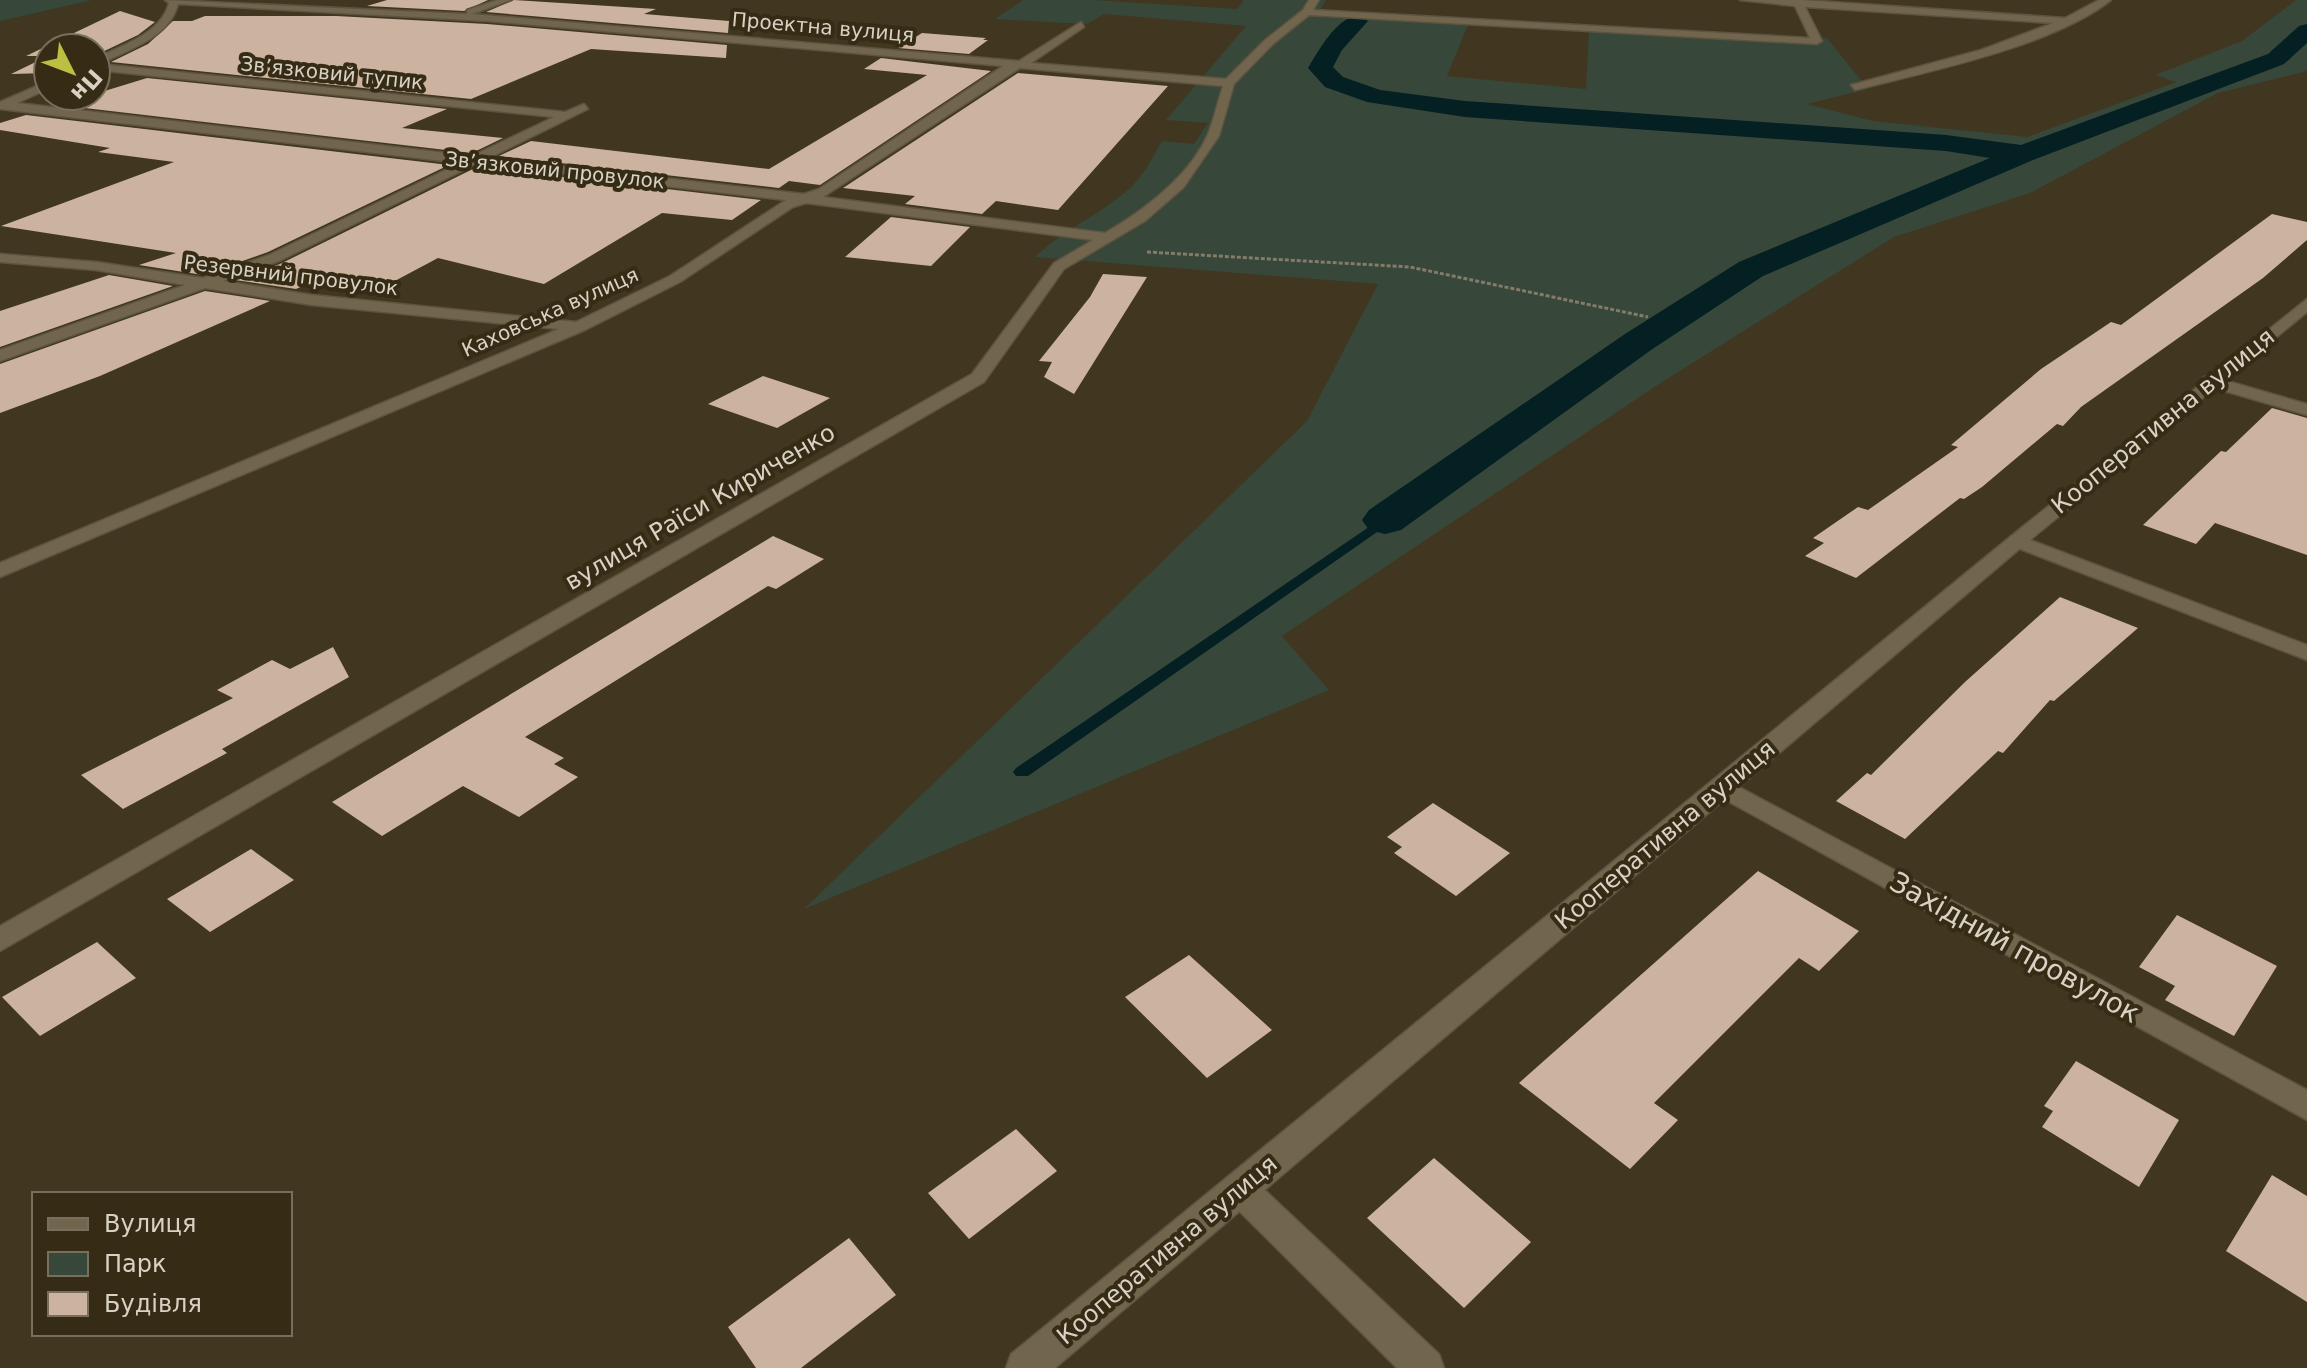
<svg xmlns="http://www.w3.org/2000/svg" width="2307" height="1368" viewBox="0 0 2307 1368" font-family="'DejaVu Sans',sans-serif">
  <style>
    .green { fill: #37473a }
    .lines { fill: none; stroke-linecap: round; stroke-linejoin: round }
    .stream { fill: #042023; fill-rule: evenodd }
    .canal { fill: #042023; fill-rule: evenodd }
    .building { fill: #cbb39f }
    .minor-casing { stroke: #5c5340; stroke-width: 3 }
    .tertiary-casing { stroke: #5c5340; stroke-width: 3 }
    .path { stroke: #847b68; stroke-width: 3; stroke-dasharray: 4 2; stroke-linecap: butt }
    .minor { fill: #71654d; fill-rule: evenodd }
    .tertiary { fill: #71654d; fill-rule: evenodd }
    .labels { text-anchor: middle; stroke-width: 8; stroke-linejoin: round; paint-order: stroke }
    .far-street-label { font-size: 20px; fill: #d8d1c4; stroke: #362c15 }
    .street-label { font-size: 24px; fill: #d8d1c4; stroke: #362c15 }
    .near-street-label { font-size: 28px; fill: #d8d1c4; stroke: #362c15 }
  </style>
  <rect width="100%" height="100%" fill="#41361f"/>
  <!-- green -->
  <path class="green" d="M0,0H92L0,21Z
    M1023,0H1093L1237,9L1244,0H1326L1320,10L1470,20L1447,76L1586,89L1589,27L1827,38L1868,89L1807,104L1873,121L2027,137L2176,82L2155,75L2242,41L2296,0H2307V71L2218,93L2030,193L1894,237L1659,384L1282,636L1329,690L804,909L1307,421L1378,284L1035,257C1065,228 1105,213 1135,183C1146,171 1154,155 1162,141L1194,144L1208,123L1166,120L1246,26L1104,14L1087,24L995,19Z"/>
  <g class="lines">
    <!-- stream -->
    <path class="stream" d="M1385,516L1390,517V523L1028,776H1016L1013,772L1016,768Z"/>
    <!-- canal -->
    <path class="canal" d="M1357,15L1368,21L1342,50L1333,67L1343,77L1380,90L1465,101L1946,135L2021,145L2268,54L2299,26L2307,24V43L2284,64L2033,160L1763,276L1651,350L1401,530L1385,534L1369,530L1362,520L1369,510L1625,334L1739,262L1990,158L1946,151L1465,117L1367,102L1325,87L1308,68C1319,50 1335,20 1357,15Z"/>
  </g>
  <!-- building -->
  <path class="building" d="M387,0H488L464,11L367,6Z
    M514,0L656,9L644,14L729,21L728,33L486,12Z
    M120,11L155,22L138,35L96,55V48H48V56H26Z
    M205,16H336L487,24L727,45L726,58L591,49L471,99L111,62L148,44L173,21H192Z
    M922,33L986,38L983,40H988L969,54L898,48Z
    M48,56V73L11,74Z
    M881,58L991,71L820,185L789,181L779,188L499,156L531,141L769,169L927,75L864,69Z
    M1018,73L1168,86L1058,210L996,201L982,214L905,204L915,196L843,188Z
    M147,78L447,109L402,128L503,138L472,153L59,105Z
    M26,115L449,165L268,252L203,275L139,265L176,253L1,226L174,162L98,152L110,148L0,130V123Z
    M477,167L761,200L732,220L662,213L544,284L438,258L391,283L330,274L296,289L235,280L280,264Z
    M2272,214L2307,222V240L2263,278L2081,407L2063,426L2057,424L1982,487L1964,499L1960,498L1856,578L1805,556L1824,543L1813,538L1858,507L1868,510L1958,447L1951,445L2041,369L2111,322L2121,325Z
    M891,217L970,227L931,266L845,257Z
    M1103,274L1147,277L1074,394L1044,377L1052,362L1039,361L1090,297Z
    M109,275L173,286L0,347V311Z
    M205,291L270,301L100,376L0,413V364Z
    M763,376L830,398L777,428L708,404Z
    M2272,408L2307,418V555L2215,523L2196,544L2143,525L2221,451L2226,452Z
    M773,536L824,559L776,589L768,586L525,737L564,758L554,764L578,777L519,817L463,786L382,836L332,802Z
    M2060,597L2138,628L2054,701L2050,700L2003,753L1998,751L1905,839L1836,801L1867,773L1871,775L1965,682Z
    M333,647L349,677L222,749L227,753L123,809L81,775L233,698L217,690L272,660L290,669Z
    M1433,803L1510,853L1456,896L1394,853L1402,847L1387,837Z
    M251,849L294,880L210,932L167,899Z
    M1758,871L1859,931L1819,971L1799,958L1654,1103L1678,1120L1630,1169L1519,1083Z
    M2177,915L2277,966L2234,1036L2165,1000L2175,986L2139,967Z
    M97,942L136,978L40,1036L2,997Z
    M1189,955L1272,1030L1207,1078L1125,997Z
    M2076,1061L2179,1120L2139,1187L2042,1127L2053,1111L2044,1106Z
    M1016,1129L1057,1171L969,1239L928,1193Z
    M1434,1158L1531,1242L1464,1308L1367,1218Z
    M2272,1175L2307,1196V1302L2226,1251Z
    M849,1238L896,1295L801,1368H756L728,1327Z"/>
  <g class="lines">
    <defs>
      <path id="minor" d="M165,0L467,14V10L497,0H511L472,14L1019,61L1081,22L1084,27L1031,63L1226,79L1265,40L1303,10L1309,0H1319L1313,10L1810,38L1795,6L1740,0H1802L2065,18L2099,0H2111C2053,46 1930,71 1855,90L1851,85L1981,50L2053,23L1805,7L1822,41L1817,44L1309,15L1273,44L1234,84L1219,136L1184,187L1145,221L1064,269L984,382L0,951V926L972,374L1054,263L1093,240L806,203L793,207L680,282L585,330L0,577V563L559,329L312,305L205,288L0,361V350L185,285L96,270L0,262V254L96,262L203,278L269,255L460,163L0,109V102L44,83L48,82V89L17,103L472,156L554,117L96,70V58C122,45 161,34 169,3ZM178,4L487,21L1003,66L819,189L804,194L489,158L588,109L584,104L565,112L100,64C127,50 170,38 178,4ZM1020,68L1223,86C1218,101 1214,119 1208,134C1189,177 1144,210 1105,233L823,197ZM476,164L786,200L670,276L576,322L312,295L223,281L279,261Z
        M2210,376L2307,404V415L2204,385V377Z
        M2017,535L2307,645V660L2010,545L2007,541Z
        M1722,778L2307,1090V1120L1713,793L1709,787L1713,781Z
        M1240,1173L1252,1178L1439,1354L1444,1368H1397L1228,1200L1223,1189L1228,1178Z"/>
      <path id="tertiary" d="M2307,299V312L2024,545L1055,1368H1006L1011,1354L2010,537Z"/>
    </defs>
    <!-- minor casing -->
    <use href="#minor" class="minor-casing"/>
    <!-- tertiary casing -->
    <use href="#tertiary" class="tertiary-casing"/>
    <!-- path -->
    <path class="path" d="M1147,252L1410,267L1648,317"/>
    <!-- minor -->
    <use href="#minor" class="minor"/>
    <!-- tertiary -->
    <use href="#tertiary" class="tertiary"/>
  </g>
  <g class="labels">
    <!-- far-street labels -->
    <g class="far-street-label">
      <text transform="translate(823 27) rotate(5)" y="7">Проектна вулиця</text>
      <text transform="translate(332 73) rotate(6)" y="7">Звʼязковий тупик</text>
      <text transform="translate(555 170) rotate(6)" y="7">Звʼязковий провулок</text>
      <text transform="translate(291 275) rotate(7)" y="7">Резервний провулок</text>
      <text transform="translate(550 312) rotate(-24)" y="7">Каховська вулиця</text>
    </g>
    <!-- street labels -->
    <g class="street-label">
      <text transform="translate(2163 421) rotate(-39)" y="8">Кооперативна вулиця</text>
      <text transform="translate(700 507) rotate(-30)" y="8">вулиця Раїси Кириченко</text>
      <text transform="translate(1665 835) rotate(-40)" y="8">Кооперативна вулиця</text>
      <text transform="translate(1167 1250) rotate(-40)" y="8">Кооперативна вулиця</text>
    </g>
    <!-- near-street labels -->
    <g class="near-street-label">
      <text transform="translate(2015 947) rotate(29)" y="10">Західний провулок</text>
    </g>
  </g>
  <!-- legend -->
  <rect x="32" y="1192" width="260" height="144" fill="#362c15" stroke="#776e5b" stroke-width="2"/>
  <rect x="48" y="1218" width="40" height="12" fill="#71654d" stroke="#776e5b" stroke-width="2"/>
  <text x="104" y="1232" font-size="24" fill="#d8d1c4">Вулиця</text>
  <rect x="48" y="1252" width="40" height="24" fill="#37473a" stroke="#776e5b" stroke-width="2"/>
  <text x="104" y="1272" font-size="24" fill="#d8d1c4">Парк</text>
  <rect x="48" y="1292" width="40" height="24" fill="#cbb39f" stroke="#776e5b" stroke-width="2"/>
  <text x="104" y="1312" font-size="24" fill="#d8d1c4">Будівля</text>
  <!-- north arrow -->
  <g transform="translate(72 72) rotate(132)"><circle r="38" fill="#362c15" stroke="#776e5b" stroke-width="2"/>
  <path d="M0-6L14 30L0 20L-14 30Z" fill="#bdbf43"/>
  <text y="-12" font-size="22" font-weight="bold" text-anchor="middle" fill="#d8d1c4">Пн</text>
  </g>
</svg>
